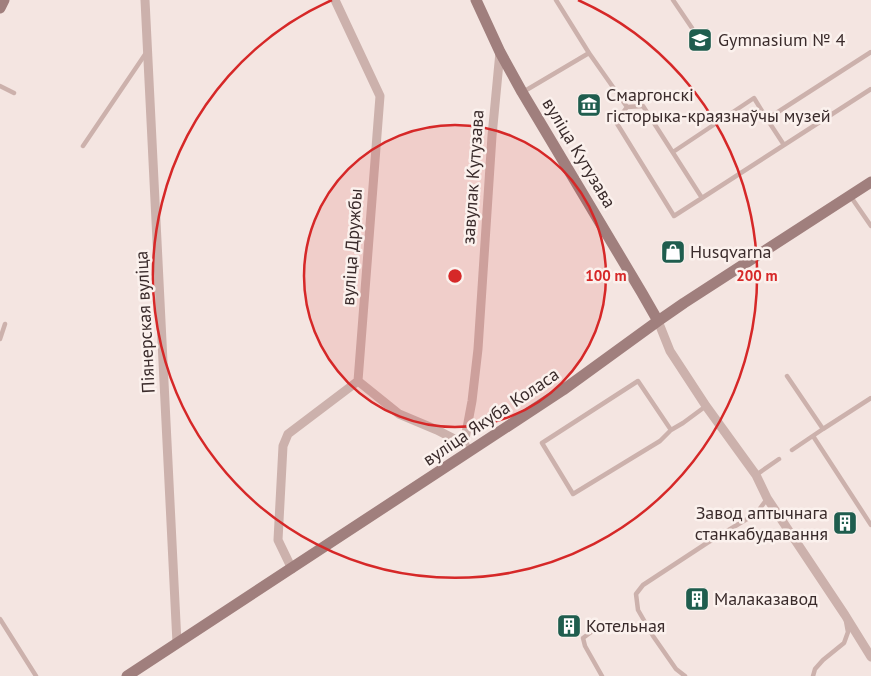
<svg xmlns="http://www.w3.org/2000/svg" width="871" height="676" viewBox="0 0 871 676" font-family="'PT Sans',sans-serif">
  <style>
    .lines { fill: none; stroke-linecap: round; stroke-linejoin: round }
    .lane { stroke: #ccb1ac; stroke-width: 4.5 }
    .street { stroke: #ccb1ac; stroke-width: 9 }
    .secondary { stroke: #a07f7d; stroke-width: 11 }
    .ring { fill: none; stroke: #d62828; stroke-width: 2.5 }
    .labels { text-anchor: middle; stroke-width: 5; stroke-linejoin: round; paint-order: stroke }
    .poi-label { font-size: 18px; fill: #3a2b2b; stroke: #fbf1ed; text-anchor: start }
    .street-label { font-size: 18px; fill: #3a2b2b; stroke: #fbf1ed }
    .centre { fill: #d62828; stroke: #fbf1ed; stroke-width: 2.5 }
    .ring-label { font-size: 15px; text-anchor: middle; font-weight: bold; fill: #d62828; stroke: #fbf1ed; stroke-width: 5; stroke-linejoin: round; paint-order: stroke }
  </style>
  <rect width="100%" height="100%" fill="#f4e5e1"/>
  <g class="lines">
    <!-- lane -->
    <path class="lane" d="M673,0L692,28
      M589,53L627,107L643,106L702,198L871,89
      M0,86L14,93
      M523,92L589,53L556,0
      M627,107L616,122L674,216L702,198
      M767,119L784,145
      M83,146L146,53
      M673,152L754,98L767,119L871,52
      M851,197L871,226
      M0,339L5,324
      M787,376L823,429L792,450
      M823,429L871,398
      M671,430L660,441L573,494L542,443L638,381L671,430L683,423L706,406
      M813,436L871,525
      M756,475L779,459
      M0,619L36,676
      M598,627L583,638L585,646L602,676
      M685,676L676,669L653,636L638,610L636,594L643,585L707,543L747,519L758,511L767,499
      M813,676L815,669L823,660L844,643L848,632L846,621"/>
    <!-- street -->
    <path class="street" d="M145,0L177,643
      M335,0L380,96L358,381L399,414L437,430L464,444
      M658,321L670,351L706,406L756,475L767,498L845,615L871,657
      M468,449L464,444L472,401L478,349L492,136L500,52
      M292,569L278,540L283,446L288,434L358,381"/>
    <!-- secondary -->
    <path class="secondary" d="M476,0L500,52L522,92L642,293L658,321
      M0,8L4,0
      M127,676L563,390L658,321L684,303L871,182"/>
  </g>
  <!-- distance rings -->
  <circle cx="455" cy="276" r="151" fill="#d62828" fill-opacity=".12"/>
  <g class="ring">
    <circle cx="455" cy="276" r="151"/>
    <path d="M578 0A302 302 0 1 1 332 0"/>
  </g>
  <!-- icons -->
  <defs>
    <symbol id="school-square" viewBox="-11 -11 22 22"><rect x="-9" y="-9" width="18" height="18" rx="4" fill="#1f5d4e" stroke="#fbf1ed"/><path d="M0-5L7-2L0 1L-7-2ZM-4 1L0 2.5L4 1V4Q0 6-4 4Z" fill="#fff"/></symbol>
    <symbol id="museum-square" viewBox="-11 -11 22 22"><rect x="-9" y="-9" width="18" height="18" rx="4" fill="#1f5d4e" stroke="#fbf1ed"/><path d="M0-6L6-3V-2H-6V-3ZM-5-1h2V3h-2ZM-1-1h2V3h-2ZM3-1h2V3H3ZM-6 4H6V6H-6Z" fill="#fff"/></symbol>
    <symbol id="shop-square" viewBox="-11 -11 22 22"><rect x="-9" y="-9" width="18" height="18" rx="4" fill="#1f5d4e" stroke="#fbf1ed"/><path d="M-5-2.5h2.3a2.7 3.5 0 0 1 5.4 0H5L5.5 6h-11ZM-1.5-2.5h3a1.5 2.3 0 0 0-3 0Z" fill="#fff"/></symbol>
    <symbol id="building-square" viewBox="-11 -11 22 22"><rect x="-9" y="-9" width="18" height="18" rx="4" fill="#1f5d4e" stroke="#fbf1ed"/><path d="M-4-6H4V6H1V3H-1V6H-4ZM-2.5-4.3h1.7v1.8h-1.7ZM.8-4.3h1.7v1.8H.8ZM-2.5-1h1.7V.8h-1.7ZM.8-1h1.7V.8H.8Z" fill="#fff"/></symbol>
  </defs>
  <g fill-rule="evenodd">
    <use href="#school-square" x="686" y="26" width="28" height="28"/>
    <use href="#museum-square" x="575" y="91" width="28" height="28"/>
    <use href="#shop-square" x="659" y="238" width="28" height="28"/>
    <use href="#building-square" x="831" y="509" width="28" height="28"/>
    <use href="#building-square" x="683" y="585" width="28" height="28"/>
    <use href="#building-square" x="555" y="612" width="28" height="28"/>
  </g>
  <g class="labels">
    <!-- poi labels -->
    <g class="poi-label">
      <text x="718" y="46">Gymnasium № 4</text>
      <text x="606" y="101">Смаргонскі<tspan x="606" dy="21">гісторыка-краязнаўчы музей</tspan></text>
      <text x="690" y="258">Husqvarna</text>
      <text x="828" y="519" text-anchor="end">Завод аптычнага<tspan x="828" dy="21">станкабудавання</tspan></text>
      <text x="714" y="605">Малаказавод</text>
      <text x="586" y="632">Котельная</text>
    </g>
    <!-- street labels -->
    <g class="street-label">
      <text transform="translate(579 153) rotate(59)" y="6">вуліца Кутузава</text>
      <text transform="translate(473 177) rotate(-86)" y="6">завулак Кутузава</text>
      <text transform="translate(352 247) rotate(-86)" y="6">вуліца Дружбы</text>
      <text transform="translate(145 322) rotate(-93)" y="6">Піянерская вуліца</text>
      <text transform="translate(491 417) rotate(-34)" y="6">вуліца Якуба Коласа</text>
    </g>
  </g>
  <circle cx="455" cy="276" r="8" class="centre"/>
  <g class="ring-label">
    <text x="606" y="281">100 m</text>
    <text x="757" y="281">200 m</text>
  </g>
</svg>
